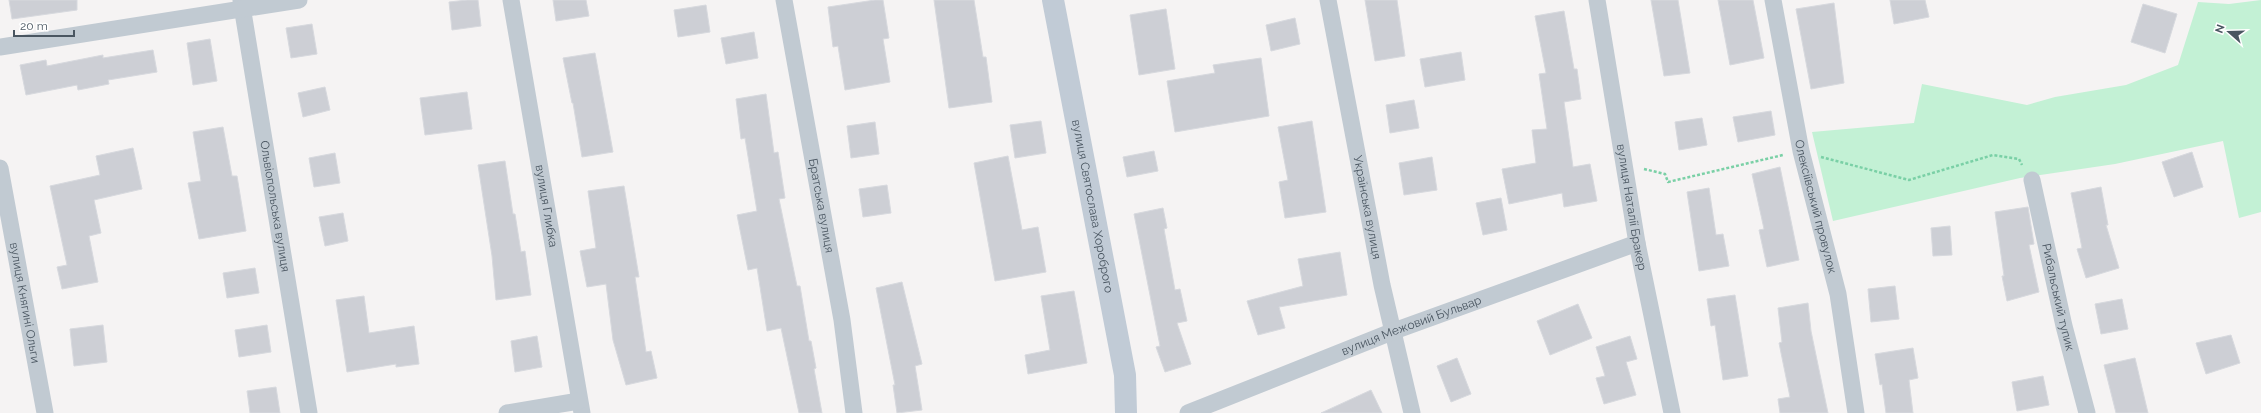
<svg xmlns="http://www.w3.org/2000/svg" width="2261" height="413" viewBox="0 0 2261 413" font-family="Raleway,sans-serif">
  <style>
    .green { fill: #c3f1d5 }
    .building { fill: #cdcfd5; stroke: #d7d9de }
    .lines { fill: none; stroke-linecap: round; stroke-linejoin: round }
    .path { stroke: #7ad0a6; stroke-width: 2.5; stroke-dasharray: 3 2; stroke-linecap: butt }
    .street { stroke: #c1cad2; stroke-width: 17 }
    .secondary { stroke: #c1cbd6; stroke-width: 22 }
    .labels { text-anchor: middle; stroke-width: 4; stroke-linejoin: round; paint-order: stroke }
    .street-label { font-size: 12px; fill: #4a5661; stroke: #fff }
  </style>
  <rect width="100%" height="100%" fill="#f5f3f3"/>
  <!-- green -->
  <path class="green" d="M2261,0V212L2239,218L2223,141L2115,164L2020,178L1833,221L1812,132L1914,123L1922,84L2027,105L2055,97L2126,85L2178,65L2198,2L2229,4Z"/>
  <!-- building -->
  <path class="building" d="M9,0H77V10L12,19Z
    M467,0H478L481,26L452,30L449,2Z
    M553,0H586L589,16L556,21Z
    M875,0H883L889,38L883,39L890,82L845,90L838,46L833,47L828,7Z
    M934,0H974L983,57H986L992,102L949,108Z
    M1365,0H1397L1405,56L1375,61Z
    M1651,0H1678L1690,73L1664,76Z
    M1718,0H1753L1764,58L1730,65Z
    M1890,0H1925L1929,17L1894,24Z
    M1834,3L1844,83L1811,89L1796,9Z
    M2143,4L2177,14L2165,53L2131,42Z
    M706,5L710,32L678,37L674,10Z
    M1166,9L1175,69L1139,75L1130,15Z
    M1564,11L1574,69H1577L1581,99L1564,102L1573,167L1590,164L1597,201L1564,207L1562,193L1509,204L1502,169L1536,163L1532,130L1547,129L1539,74L1546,73L1535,16Z
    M1295,18L1300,44L1271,51L1266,25Z
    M312,24L317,54L291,58L286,28Z
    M754,32L758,58L726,64L721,38Z
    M210,39L217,81L193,85L187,43Z
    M153,50L157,72L108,80L109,84L78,90L77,85L26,95L20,65L46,60L47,66L103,55V58Z
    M1461,52L1465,80L1425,87L1420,59Z
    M595,53L613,152L582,157L573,103H572L563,58Z
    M1261,58L1269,116L1175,132L1167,81L1215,73L1213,65Z
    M325,87L330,110L303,117L298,93Z
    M467,92L472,129L425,135L420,98Z
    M766,94L774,153L778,152L785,198L779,199L797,286H800L809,341H811L816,368L814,369L822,413H799L781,328L767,331L757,268L748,270L737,215L757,211L745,138L741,139L736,99Z
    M1414,100L1419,128L1390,133L1386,105Z
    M1771,111L1775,135L1738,142L1733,117Z
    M1702,118L1707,145L1679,150L1675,122Z
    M1041,121L1046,153L1015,158L1010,125Z
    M1312,121L1326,212L1285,218L1279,182L1288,180L1278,127Z
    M875,122L879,154L851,158L847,126Z
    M223,127L232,176H237L246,231L199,239L188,183L201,181L193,132Z
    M133,148L142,189L94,200L101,233L89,236L98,282L62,289L57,267L67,265L50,186L100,175L96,156Z
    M1154,151L1158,171L1127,177L1123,157Z
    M2192,152L2203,187L2174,197L2162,162Z
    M335,153L340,183L314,187L309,158Z
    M1008,156L1022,230L1038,227L1046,272L995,281L974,163Z
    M1432,157L1437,190L1404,195L1399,163Z
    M505,161L513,214H515L521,252L525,251L531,295L496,300L492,256L478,165Z
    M1780,167L1799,260L1767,267L1759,230L1764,229L1752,174Z
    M887,185L891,213L863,217L859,189Z
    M624,186L639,277H635L646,352L651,351L657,378L626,385L613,340L606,284L587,287L580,251L596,248L588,191Z
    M2101,187L2108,225H2106L2119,268L2086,278L2077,249L2082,248L2071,193Z
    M1709,188L1716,235L1723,234L1729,266L1699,271L1687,192Z
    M1501,198L1507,230L1483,235L1476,203Z
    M2028,207L2034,244L2029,245L2039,292L2007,301L2002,276H2004L1995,212Z
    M1163,208L1167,228L1164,229L1175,290L1180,289L1187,321L1177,323L1191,364L1165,372L1156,347L1160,346L1134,214Z
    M343,213L348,241L325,246L319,217Z
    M1950,226L1952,255L1933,256L1931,228Z
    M1340,252L1347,295L1279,307L1285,328L1258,335L1247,301L1303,286L1298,259Z
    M255,268L259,293L227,298L223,273Z
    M902,282L922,364L915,366L922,410L897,413L893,385H895L876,288Z
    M1895,286L1899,319L1871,322L1868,289Z
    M1074,291L1087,363L1028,374L1025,355L1050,350L1041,296Z
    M1735,295L1748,376L1723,380L1715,325L1711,326L1707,299Z
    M364,296L369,333L414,326L419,364L396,367V364L347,372L336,300Z
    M2122,299L2128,329L2101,334L2095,304Z
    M1808,303L1811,331L1828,413H1780L1778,399L1790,397L1779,343L1782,342L1778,308Z
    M1578,304L1592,338L1550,355L1537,321Z
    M103,325L107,362L74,366L70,329Z
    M267,325L271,352L239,357L235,330Z
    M2231,335L2240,363L2206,374L2196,343Z
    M537,336L542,367L515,372L511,341Z
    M1630,336L1637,359L1626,362L1636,395L1604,404L1596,378L1605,376L1596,347Z
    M1913,348L1918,378L1909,380L1913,413H1886L1882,384L1880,385L1875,354Z
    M1457,358L1471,394L1451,402L1437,366Z
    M2135,358L2148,413H2116L2104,365Z
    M2043,376L2049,405L2017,411L2012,382Z
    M276,387L280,413H250L247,391Z
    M1371,390L1382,413H1321Z"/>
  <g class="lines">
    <!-- path -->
    <path class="path" d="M1821,157L1909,180L1993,155L2019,159L2022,165
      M1644,169L1665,174L1668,182L1783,155"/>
    <!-- street -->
    <g class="street">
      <path id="s1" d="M241,0L309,413"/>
      <path id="s2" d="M511,0L582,413"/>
      <path id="s3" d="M784,0L842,320L854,413"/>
      <path id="s4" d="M1328,0L1382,285L1412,413"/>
      <path id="s5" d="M1597,0L1637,243L1672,413"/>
      <path id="s6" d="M1773,0L1801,151L1838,294L1856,413"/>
      <path d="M0,47L299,0"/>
      <path id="s7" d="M0,168L45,413"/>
      <path id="s8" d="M2032,180L2064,326L2087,413"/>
      <path d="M507,413L579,401"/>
      <path id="s9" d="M1188,413L1394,331L1637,243"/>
    </g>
    <!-- secondary -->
    <path class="secondary" id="s10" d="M1053,0L1125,375L1126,413"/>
  </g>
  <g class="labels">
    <!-- street labels -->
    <g class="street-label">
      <text dy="4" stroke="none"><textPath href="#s1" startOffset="209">Ольвіопольська вулиця</textPath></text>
      <text dy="4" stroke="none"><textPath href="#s3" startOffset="209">Братська вулиця</textPath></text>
      <text dy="4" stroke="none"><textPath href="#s10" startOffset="210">вулиця Святослава Хороброго</textPath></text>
      <text dy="4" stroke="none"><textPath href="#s6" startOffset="211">Олексіївський провулок</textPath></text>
      <text dy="4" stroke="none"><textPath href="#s2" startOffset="209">вулиця Глибка</textPath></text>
      <text dy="4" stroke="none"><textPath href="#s4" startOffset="211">Українська вулиця</textPath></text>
      <text dy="4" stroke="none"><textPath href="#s5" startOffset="210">вулиця Наталії Бракер</textPath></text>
      <text dy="4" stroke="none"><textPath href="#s8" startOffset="120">Рибальський тупик</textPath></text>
      <text dy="4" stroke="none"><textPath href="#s7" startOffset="137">вулиця Княгині Ольги</textPath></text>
      <text dy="4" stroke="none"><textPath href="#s9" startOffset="240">вулиця Межовий Бульвар</textPath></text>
    </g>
  </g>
  <!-- north arrow -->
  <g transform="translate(2229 32) rotate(290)" stroke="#ffffff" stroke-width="3" paint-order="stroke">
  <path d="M0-3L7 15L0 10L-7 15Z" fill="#4a5661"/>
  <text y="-6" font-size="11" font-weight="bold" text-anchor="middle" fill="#4a5661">N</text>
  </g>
  <!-- scale -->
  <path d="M14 30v6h60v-6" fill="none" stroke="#4a5661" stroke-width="2"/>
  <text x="20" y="30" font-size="12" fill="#4a5661" stroke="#ffffff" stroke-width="3" paint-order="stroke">20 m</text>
</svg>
